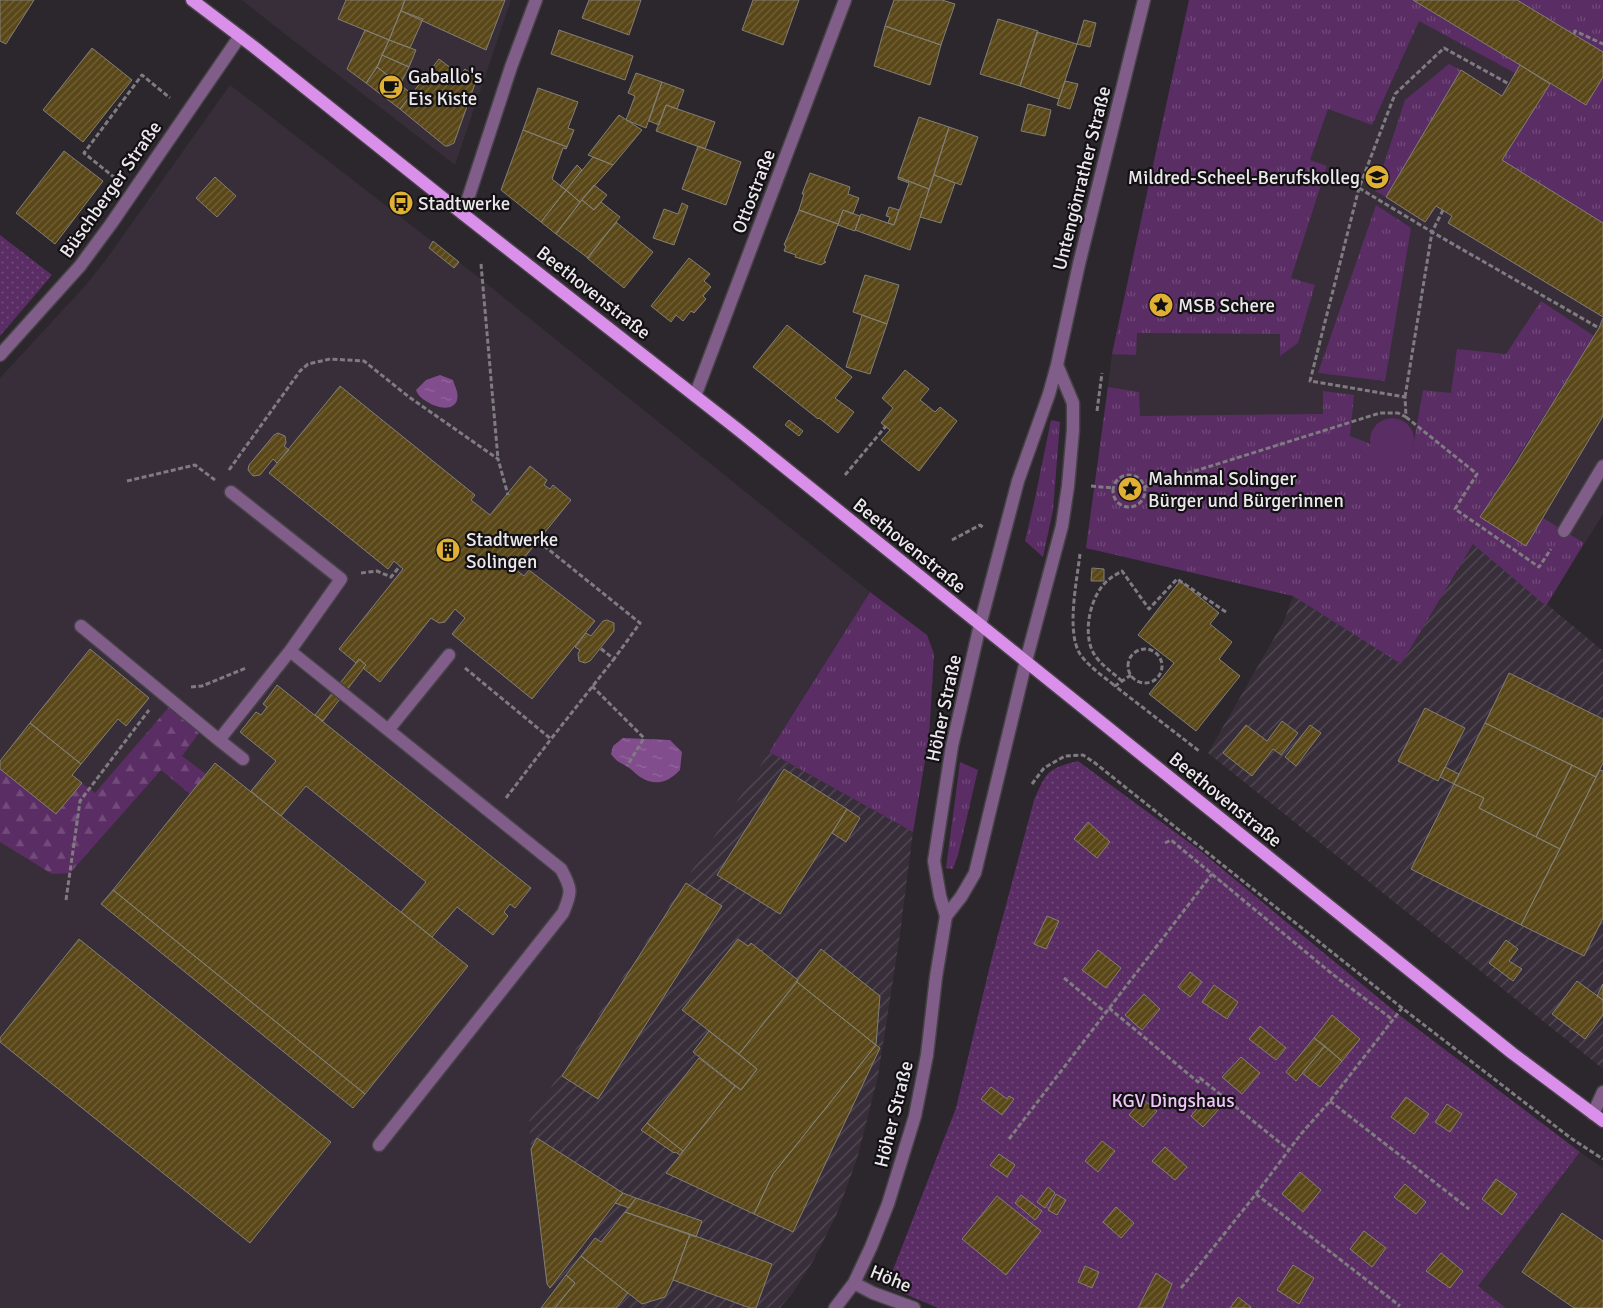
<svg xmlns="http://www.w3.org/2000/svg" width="1603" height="1308" viewBox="0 0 1603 1308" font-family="Signika,sans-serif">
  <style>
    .built { fill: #372e39 }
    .industrial { fill: url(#industrial-furrows) }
    .grass { fill: url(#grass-tufts) }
    .forest { fill: url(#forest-firs) }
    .park { fill: #5a2d64 }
    .garden { fill: url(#garden-dots) }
    .water { fill: url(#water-ripples) }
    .building { fill: url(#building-hatch); stroke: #827f76 }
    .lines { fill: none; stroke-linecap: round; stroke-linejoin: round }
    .minor-casing { stroke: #474248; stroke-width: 15 }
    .major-casing { stroke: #474248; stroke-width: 15 }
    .path { stroke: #7f7b80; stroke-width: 3; stroke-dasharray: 5 2.5; stroke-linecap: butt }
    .minor { stroke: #815e89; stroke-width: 12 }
    .major { stroke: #da90ea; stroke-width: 12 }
    .labels { text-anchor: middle; stroke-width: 4.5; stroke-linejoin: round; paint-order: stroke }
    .poi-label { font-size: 19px; fill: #ece9ed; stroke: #131114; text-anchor: start }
    .street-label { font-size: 19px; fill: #ece9ed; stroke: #131114 }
    .park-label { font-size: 19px; fill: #efc4f9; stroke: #131114 }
  </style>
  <defs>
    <pattern id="industrial-furrows" width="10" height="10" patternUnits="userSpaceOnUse" patternTransform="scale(1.25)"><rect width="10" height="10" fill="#372e39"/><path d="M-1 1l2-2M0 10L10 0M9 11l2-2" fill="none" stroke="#544c56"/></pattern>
    <pattern id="grass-tufts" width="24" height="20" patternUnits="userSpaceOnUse" patternTransform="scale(1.25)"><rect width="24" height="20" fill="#5a2d64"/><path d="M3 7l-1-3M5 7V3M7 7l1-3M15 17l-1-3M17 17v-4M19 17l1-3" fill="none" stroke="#724b7a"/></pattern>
    <pattern id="forest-firs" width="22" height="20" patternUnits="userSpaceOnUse" patternTransform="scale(1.25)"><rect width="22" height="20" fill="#5a2d64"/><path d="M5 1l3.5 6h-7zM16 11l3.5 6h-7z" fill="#724b7a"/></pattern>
    <pattern id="garden-dots" width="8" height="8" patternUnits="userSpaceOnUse" patternTransform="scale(1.25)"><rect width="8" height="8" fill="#5a2d64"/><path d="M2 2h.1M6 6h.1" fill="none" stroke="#724b7a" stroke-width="1.8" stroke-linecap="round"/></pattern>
    <pattern id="water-ripples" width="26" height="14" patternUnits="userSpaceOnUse" patternTransform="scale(1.25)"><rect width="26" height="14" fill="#814d8d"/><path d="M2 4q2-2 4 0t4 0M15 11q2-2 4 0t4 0" fill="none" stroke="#93679d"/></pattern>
    <pattern id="building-hatch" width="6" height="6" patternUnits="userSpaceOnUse" patternTransform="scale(1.25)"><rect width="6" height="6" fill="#5a4718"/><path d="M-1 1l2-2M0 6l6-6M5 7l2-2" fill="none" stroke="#72623a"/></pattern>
  </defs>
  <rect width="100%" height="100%" fill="#2c272d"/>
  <!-- built -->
  <path class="built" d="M242,0H511L455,165L272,24Z
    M1189,0H1603V514L1546,606L1473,544L1401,664L1293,596L1086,548L1112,354Z
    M230,85L482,280L870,592L769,752L529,1121L531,1149L547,1284L550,1288L534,1308H0V378L85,286L105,261Z
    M1580,1152L1603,1168V1308H1506L1477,1286Z"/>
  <!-- industrial -->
  <path class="industrial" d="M1473,543L1603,651V1069L1208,753L1284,621L1293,596L1401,664Z
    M769,752L913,832L899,941L878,1076L857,1159L836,1216L813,1261L794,1291L780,1308H534L550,1288L547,1284L531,1149L529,1121Z"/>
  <!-- grass -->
  <path class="grass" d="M1189,0H1413L1520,65L1515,73L1419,21L1372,125L1328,109L1310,160L1327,166L1291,278L1315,285L1298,343L1280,356V334L1137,333L1136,355L1112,354Z
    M1517,0H1603V52Z
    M1449,64L1461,70L1386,197L1375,191L1405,100Z
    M1603,76V223L1502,160L1550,84L1586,105Z
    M1376,205L1411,228L1385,381L1318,373Z
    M1541,301L1594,336L1481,516L1526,545L1543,518L1584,543L1546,606L1473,544L1401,664L1293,596L1086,548L1108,387L1139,392L1140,416L1323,414V391L1354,395L1350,436L1371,444L1373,451L1385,460L1397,461L1404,458L1413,447L1423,390L1451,393L1457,349L1506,354Z
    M1051,420L1060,422L1053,510L1043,557L1025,541L1034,503Z
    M870,592L927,635L934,654L929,737L913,832L769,752Z
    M960,762L978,770L958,855L953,869L946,868Z"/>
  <!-- forest -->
  <path class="forest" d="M169,707L199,733L182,756L206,774L190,794L161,770L70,873L52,874L0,842V769L56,814L82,783L95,793Z"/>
  <!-- park -->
  <path class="park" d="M1370 440a22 22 0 1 1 44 0a22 22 0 1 1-44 0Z"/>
  <!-- garden -->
  <path class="garden" d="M0,235L52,275L0,336Z
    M1078,761L1198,849L1398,1014L1580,1152L1478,1286L1506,1308H938L893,1289L891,1275L956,1108L991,961L1034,800C1047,771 1047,769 1078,761Z"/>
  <!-- water -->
  <path class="water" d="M440,375L453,380C455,387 459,393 457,400C452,417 419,402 416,390L426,380Z
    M623,738L670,740L682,752L680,770C670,781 656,787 642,778C636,775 632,769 626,766C619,762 616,761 611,754L613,746Z"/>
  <!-- building -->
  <path class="building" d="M0,0H34L6,44L0,41Z
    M346,0H405L389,40L338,19Z
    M405,0H505L486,50L401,11Z
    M589,0H641L629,35L582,18Z
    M753,0H799L783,45L742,30Z
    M894,0H942L955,4L941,45L885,26Z
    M1413,0H1517L1603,52V77L1586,105Z
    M401,11L423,19L410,48L389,40Z
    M998,19L1038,31L1020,86L980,74Z
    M1084,20L1096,23L1090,47L1077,44Z
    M885,26L941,45L930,85L874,66Z
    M365,30L389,40L377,67L366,83L347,69Z
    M559,30L633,56L625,80L551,54Z
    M1037,32L1077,44L1059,99L1020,86Z
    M389,40L416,50L409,67L382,55Z
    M92,48L132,80L83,142L43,110Z
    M382,55L409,67L400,85L377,67Z
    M439,59L460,75L465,69L477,78L454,143L448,146H445L400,109Z
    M1520,65L1550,84L1502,160L1603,223V317L1448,223L1452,216L1436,206L1425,222L1386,197L1461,70L1502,96Z
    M377,67L412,94L400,109L366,83Z
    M636,73L662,82L646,128L626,120L635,96L628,93Z
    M1065,81L1078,84L1070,109L1057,105Z
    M662,82L684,90L677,109L666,105L659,125L649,121Z
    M538,88L578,102L568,128L574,130L567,147L523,130Z
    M1028,104L1051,110L1045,136L1021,131Z
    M666,105L715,122L705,149L656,131Z
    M619,115L642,130L613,165L588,155Z
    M919,117L949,127L929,189L898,177Z
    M949,127L978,137L961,185L934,175Z
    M523,130L567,147L566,149L563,148L552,179L566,190L541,222L501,190Z
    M698,146L741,162L726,205L682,189Z
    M64,151L103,181L55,244L16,213Z
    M593,157L613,165L580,202L566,190Z
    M577,165L582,170L566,190L560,186Z
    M810,173L850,187L848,194L859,198L853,214L843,210L838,224L799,210L804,194H802Z
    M934,175L955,183L941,223L920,217Z
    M215,177L236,196L217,217L196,198Z
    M898,177L929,189L910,250L855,230L861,214L894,225L909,183L898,179Z
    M594,185L607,195L594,210L582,200Z
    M566,190L580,202L556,234L541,222Z
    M582,200L594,210L601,202L620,217L588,258L556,234Z
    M682,203L688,206L674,245L653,238L664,209L678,214Z
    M889,207L899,210L894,225L888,223L890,217L886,216Z
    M799,210L838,224L824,262H826L821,265L795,257L796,255L784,251L786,246L784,245Z
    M843,210L860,216L855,231L838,225Z
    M616,222L653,252L624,288L587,258Z
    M433,241L459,262L454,268L429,248Z
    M689,258L710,274L704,281L711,287L703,296L706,299L694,313L691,311L683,321L676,315L671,322L651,306Z
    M865,275L899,285L887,324L853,312Z
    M862,315L887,324L870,374L846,367Z
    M1603,318V416L1526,546L1480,517L1516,463L1599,328Z
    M787,325L852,377L835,398L854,412L838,433L819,418L818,419L753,367Z
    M905,370L929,389L920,400L935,412L940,407L957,421L919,471L881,440L890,430L881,423L893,408L882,398Z
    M340,386L475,495L471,500L490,515L530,466L547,480L544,485L550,489L553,485L571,500L515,569L524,576L529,570L595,621L532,699L452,634L465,618L455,609L445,622L439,623L431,618L380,682L363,668L366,665L359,659L356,663L339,649L403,569L394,561L388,569L269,473Z
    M789,420L803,431L799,436L785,425Z
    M278,433L285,436L286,443L284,446L289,450L277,463L273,459L260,475L253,476L248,470L249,465L274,435Z
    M1092,568L1104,569V581H1091Z
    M1180,581L1219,613L1210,624L1232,642L1219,659L1240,676L1196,731L1149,694L1174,663L1138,635Z
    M607,620L614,623V631L590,661L585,663L579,661L578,654L580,650L575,647L586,633L591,636L603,621Z
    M90,649L149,698L126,726L118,719L81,764L30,723Z
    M359,659L366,665L323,721L315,715Z
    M1509,673L1603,719V763L1596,777L1485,723Z
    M277,685L531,888L515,908L510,904L504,912L508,916L493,935L457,907L432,937L401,912L426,882L306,786L281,816L251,791L276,761L240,732L256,712L261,715L267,707L263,704Z
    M1425,708L1465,728L1438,781L1398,761Z
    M1282,721L1298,733L1281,755L1273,749L1252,776L1223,753L1246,725L1267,741Z
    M30,723L81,764L72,775L82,783L56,814L0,769V761Z
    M1485,723L1572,765L1536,837L1479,808L1484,798L1454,784Z
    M1310,725L1321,733L1296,766L1285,757Z
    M215,763L468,966L365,1094L113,890Z
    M1572,765L1596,777L1560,849L1536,837Z
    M1445,767L1459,774L1454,784L1440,777Z
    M784,769L847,809L780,914L717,875Z
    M1600,770L1603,771V918L1584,956L1521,925Z
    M1454,784L1484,798L1479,808L1560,849L1521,925L1411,869Z
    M847,809L860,818L846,842L832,833Z
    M1088,822L1110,842L1097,858L1074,839Z
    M686,883L722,906L598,1099L562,1076Z
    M113,890L365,1094L353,1108L101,904Z
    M1047,916L1059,921L1046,949L1034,944Z
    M79,939L331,1142L250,1243L0,1042V1038Z
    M738,939L748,946L751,943L798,980L739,1054L682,1010Z
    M1506,940L1518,949L1509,961L1522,969L1513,981L1489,963Z
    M821,949L880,996L876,1045L797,982V980Z
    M1098,950L1121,968L1106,988L1082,970Z
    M1190,972L1202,982L1190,997L1178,987Z
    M1577,981L1603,1000V1015L1585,1039L1552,1014Z
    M797,982L876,1045L773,1174L754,1214L666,1173L735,1086L741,1090L757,1069L739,1054Z
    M1603,984V1000L1597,996Z
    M1214,985L1238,1002L1227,1019L1202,1002Z
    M1144,994L1160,1009L1142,1030L1125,1015Z
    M1332,1015L1360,1039L1342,1061L1314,1038Z
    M1260,1026L1286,1048L1276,1060L1249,1039Z
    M709,1031L757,1069L741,1090L693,1052Z
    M1314,1038L1325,1046L1296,1081L1286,1072Z
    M876,1045L880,1048L793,1232L754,1214L773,1174Z
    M1325,1046L1342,1061L1320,1087L1302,1073Z
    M1241,1057L1260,1073L1242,1094L1222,1077Z
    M699,1058L735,1086L683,1151L647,1123Z
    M991,1087L1007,1099L1009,1096L1014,1099L1002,1115L981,1099Z
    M1406,1097L1429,1114L1414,1134L1391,1117Z
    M1206,1098L1219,1109L1203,1127L1191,1116Z
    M1143,1099L1157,1111L1143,1127L1129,1115Z
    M1447,1104L1462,1114L1450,1132L1435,1122Z
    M647,1123L683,1151L680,1155L675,1152L674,1153L641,1130Z
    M537,1138L623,1193L550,1288L547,1284L531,1149Z
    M1102,1141L1115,1151L1098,1172L1085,1161Z
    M1165,1147L1187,1167L1175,1180L1152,1161Z
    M999,1154L1015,1165L1007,1177L990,1165Z
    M1300,1172L1321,1190L1303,1212L1282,1194Z
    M1496,1179L1517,1194L1502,1215L1482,1199Z
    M1405,1184L1426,1202L1416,1214L1394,1197Z
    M1048,1187L1055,1193L1045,1208L1037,1202Z
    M623,1193L636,1198L629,1208L615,1203Z
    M1056,1194L1066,1200L1057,1215L1048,1210Z
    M1021,1195L1042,1211L1035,1220L1015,1203Z
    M997,1196L1041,1231L1006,1275L962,1239Z
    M636,1198L702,1221L696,1237L625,1212Z
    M1116,1207L1134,1223L1121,1238L1103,1222Z
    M625,1212L690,1234L673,1280L665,1297L642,1304L581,1256L595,1238L601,1242Z
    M1562,1213L1603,1241V1308H1574L1522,1272Z
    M1364,1231L1386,1248L1372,1267L1350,1249Z
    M690,1234L772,1264L756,1308H750L673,1280Z
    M1441,1253L1463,1271L1450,1288L1426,1271Z
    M581,1256L628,1293L616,1308H555L575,1283L566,1275Z
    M1293,1265L1314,1278L1299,1304L1277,1290Z
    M1085,1266L1099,1272L1092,1288L1078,1282Z
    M1156,1273L1172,1284L1162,1308H1138Z
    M566,1275L575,1283L555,1308H541Z
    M1238,1297L1251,1307L1250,1308H1230Z"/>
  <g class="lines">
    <defs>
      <path id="minor" d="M463,214L511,67L536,0
        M0,355L80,266L111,224L240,36
        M695,396L845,0
        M231,492L341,579L290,651
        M1564,531L1603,466
        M81,626L219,740
        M389,729L449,655
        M243,759L219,740L290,651L561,869C572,889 572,892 563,913L379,1145
        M946,916L961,897L975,873L1026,661L1062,526L1068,486L1073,430V403L1057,365
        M1593,1114L1603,1092
        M854,1283L873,1293L914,1308
        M835,1308L854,1283L871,1247L888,1204L915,1116L927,1055L936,977L946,916L940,896L934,861L952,746L980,625L1018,481L1049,394L1057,365L1079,264L1144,0"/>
      <path id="major" d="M192,0L254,47L463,214L736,428L1512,1053L1603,1121"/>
    </defs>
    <!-- minor casing -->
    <use href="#minor" class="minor-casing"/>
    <!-- major casing -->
    <use href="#major" class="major-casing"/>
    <!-- path -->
    <path class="path" d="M1574,34L1575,31L1603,44
      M115,178L84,153L142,75L170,98
      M1359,188L1432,232L1443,210
      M481,264L498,459
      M1405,397L1432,232L1599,328
      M1097,411L1102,373
      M1406,417L1477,474L1455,509L1539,567L1551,549
      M229,470L300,371L308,364L330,359L364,361L409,397L498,459L508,495
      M1113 491a16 16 0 1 1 32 0a16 16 0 1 1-32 0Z
      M845,475L886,426
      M127,481L195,465L215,480
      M1091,486L1113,488
      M1144,487L1380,413H1398L1406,417L1405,397L1310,381L1359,188L1395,94L1444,48L1509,84
      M952,540L980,525L984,528
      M538,541L640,623L614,659
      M1080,554C1077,580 1066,632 1080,654C1089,667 1103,676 1115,686
      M361,573L377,571L391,577L400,566
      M1128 666a17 17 0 1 1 34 0a17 17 0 1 1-34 0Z
      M465,668L551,739L614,659L600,648
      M1131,675L1115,686L1199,751
      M1122,681C1113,673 1100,664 1094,654C1082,634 1090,597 1106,582C1111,577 1117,574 1122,571L1149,609L1177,579L1226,612
      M592,686L644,738L627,766
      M191,687L202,686L246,668
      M1032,784L1044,768L1065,756L1083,755L1095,763L1402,1008L1572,1139L1603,1159
      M506,798L551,739
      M1165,843L1171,840L1331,973L1393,1020
      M66,900L80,801L149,710
      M1064,978L1105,1012
      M1109,1008L1198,1082L1200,1078L1289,1150
      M1330,1101L1469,1209
      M1009,1139L1212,874
      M1256,1194L1400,1306
      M1181,1288L1256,1194L1301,1134L1330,1101L1402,1008"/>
    <!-- minor -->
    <use href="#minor" class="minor"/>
    <!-- major -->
    <use href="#major" class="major"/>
  </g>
  <!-- icons -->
  <defs>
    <symbol id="cafe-disc" viewBox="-11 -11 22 22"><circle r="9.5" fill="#dfb034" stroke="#131114"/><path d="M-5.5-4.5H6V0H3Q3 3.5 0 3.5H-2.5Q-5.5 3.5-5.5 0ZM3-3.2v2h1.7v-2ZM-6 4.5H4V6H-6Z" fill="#111"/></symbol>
    <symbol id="school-disc" viewBox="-11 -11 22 22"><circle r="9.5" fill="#dfb034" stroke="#131114"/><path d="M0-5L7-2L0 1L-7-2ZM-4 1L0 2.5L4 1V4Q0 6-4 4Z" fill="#111"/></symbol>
    <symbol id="bus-disc" viewBox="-11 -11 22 22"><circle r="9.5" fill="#dfb034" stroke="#131114"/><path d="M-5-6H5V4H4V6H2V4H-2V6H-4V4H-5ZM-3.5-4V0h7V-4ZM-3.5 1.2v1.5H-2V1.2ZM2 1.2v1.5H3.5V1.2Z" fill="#111"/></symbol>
    <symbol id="sight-disc" viewBox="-11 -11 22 22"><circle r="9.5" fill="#dfb034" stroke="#131114"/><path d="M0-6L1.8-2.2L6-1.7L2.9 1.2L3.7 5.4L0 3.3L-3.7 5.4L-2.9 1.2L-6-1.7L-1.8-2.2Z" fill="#111"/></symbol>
    <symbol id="building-disc" viewBox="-11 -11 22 22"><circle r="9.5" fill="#dfb034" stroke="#131114"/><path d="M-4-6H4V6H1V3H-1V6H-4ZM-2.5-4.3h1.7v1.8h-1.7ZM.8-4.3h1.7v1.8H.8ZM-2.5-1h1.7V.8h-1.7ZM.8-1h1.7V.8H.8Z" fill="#111"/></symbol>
  </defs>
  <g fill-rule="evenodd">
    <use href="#cafe-disc" x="377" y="73" width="28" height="28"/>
    <use href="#school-disc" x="1363" y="163" width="28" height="28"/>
    <use href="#bus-disc" x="387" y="189" width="28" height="28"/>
    <use href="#sight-disc" x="1147" y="291" width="28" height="28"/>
    <use href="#sight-disc" x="1116" y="475" width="28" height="28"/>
    <use href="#building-disc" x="434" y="536" width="28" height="28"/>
  </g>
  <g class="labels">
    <!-- poi labels -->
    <g class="poi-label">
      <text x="408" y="83">Gaballo's<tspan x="408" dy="22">Eis Kiste</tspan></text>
      <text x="1360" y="184" text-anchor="end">Mildred-Scheel-Berufskolleg</text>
      <text x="418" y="210">Stadtwerke</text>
      <text x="1178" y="312">MSB Schere</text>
      <text x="1148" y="485">Mahnmal Solinger<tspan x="1148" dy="22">Bürger und Bürgerinnen</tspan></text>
      <text x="466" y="546">Stadtwerke<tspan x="466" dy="22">Solingen</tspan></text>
    </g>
    <!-- street labels -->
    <g class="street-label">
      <text transform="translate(1081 178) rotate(-76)" y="7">Untengönrather Straße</text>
      <text transform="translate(110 189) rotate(-55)" y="7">Büschberger Straße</text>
      <text transform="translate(753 191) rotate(-69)" y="7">Ottostraße</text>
      <text transform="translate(594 292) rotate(38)" y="7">Beethovenstraße</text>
      <text transform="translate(910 545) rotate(39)" y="7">Beethovenstraße</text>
      <text transform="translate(943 708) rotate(-78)" y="7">Höher Straße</text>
      <text transform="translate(1226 799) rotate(39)" y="7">Beethovenstraße</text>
      <text transform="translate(893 1114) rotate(-76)" y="7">Höher Straße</text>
      <text transform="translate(891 1278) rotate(22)" y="7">Höhe</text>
    </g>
    <!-- park labels -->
    <g class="park-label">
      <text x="1173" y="1107">KGV Dingshaus</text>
    </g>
  </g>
</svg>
